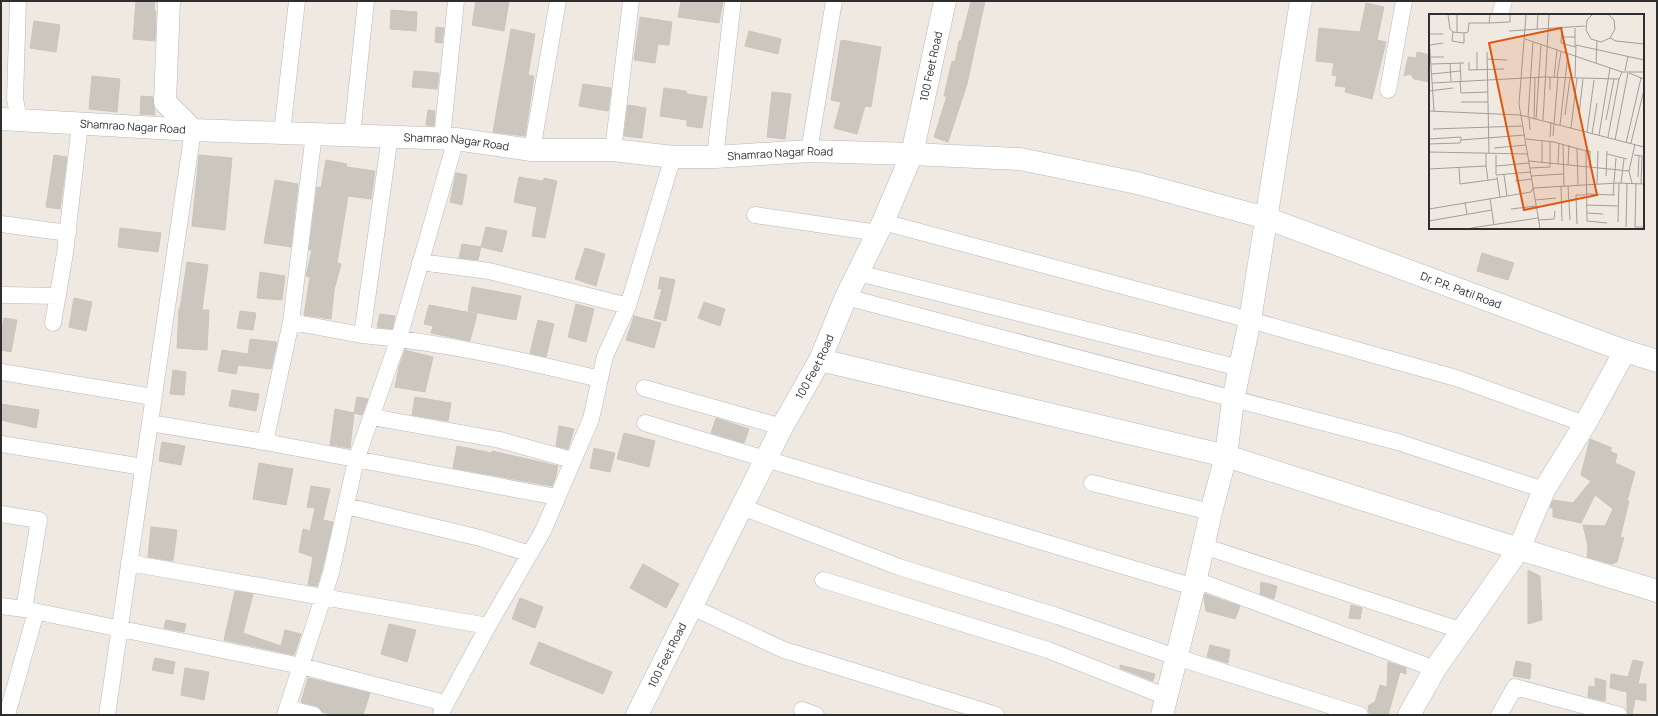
<svg xmlns="http://www.w3.org/2000/svg" width="1658" height="716" viewBox="0 0 1658 716" font-family="Manrope,sans-serif">
  <style>
    .building { fill: #cbc7bf; stroke: #cbc5ba }
    .lines { fill: none; stroke-linecap: round; stroke-linejoin: round }
    .street-casing { stroke: #b4b7c1; stroke-width: 17 }
    .secondary-casing { stroke: #b4b7c1; stroke-width: 23 }
    .street { stroke: #fff; stroke-width: 16 }
    .secondary { stroke: #fff; stroke-width: 22 }
    .labels { text-anchor: middle; stroke-width: 3.5; stroke-linejoin: round; paint-order: stroke }
    .street-label { font-size: 11px; fill: #2e2e2e; stroke: #fff }
    .inset-road { fill: none; stroke: #a29e99; stroke-width: 1 }
    .view { fill: #df570e; fill-opacity: 0.15; stroke: #df570e; stroke-width: 2 }
    .inset-edge { fill: none; stroke: #2e2e2e; stroke-width: 2 }
  </style>
  <rect width="100%" height="100%" fill="#efe9e1"/>
  <!-- building -->
  <path class="building" d="M136,1H155L154,11H156L155,41L133,39Z
    M476,1H509L504,31L472,25Z
    M681,1H723L719,23L678,17Z
    M971,1H985L967,84L948,142L934,137L947,96H944L952,61L955,62L959,41H961Z
    M1366,3L1384,7L1377,40L1386,42L1372,99L1345,92L1346,87L1335,86L1337,76L1332,75L1334,63L1316,61L1319,28L1360,32Z
    M391,10L417,12L416,31L390,29Z
    M640,17L672,22L669,45L658,44L655,63L634,60Z
    M34,21L60,25L56,52L30,48Z
    M436,27L444,28L442,43L435,42Z
    M511,29L535,34L528,75L534,76L525,136L493,132Z
    M749,31L781,39L778,54L745,46Z
    M841,40L881,47L871,107L865,106L857,134L834,128L841,102L831,100Z
    M1417,52L1430,55V82L1414,79L1410,74L1404,76L1408,57L1416,58Z
    M414,71L439,73L437,89L412,87Z
    M92,76L120,79L117,112L89,109Z
    M583,84L611,88L608,111L579,106Z
    M664,88L686,91L687,94L707,97L702,128L687,126V120L660,116Z
    M772,92L791,94L785,139L767,137Z
    M141,96L153,97L155,115L140,114Z
    M628,105L646,108L642,138L624,136Z
    M428,110L435,111L434,126L426,125Z
    M54,155L67,157L60,209L46,207Z
    M199,155L232,158L225,230L192,226Z
    M326,160L347,164L346,167L375,171L371,199L348,196L337,263L341,264L334,290L331,319L304,315L310,277L306,276L312,250H309L317,187L321,188Z
    M456,173L467,175L462,205L450,202Z
    M519,177L543,181L544,178L557,181L545,238L532,236L537,207L514,202Z
    M275,180L298,184L291,247L264,243Z
    M486,227L507,231L502,252L481,247Z
    M120,228L161,233L158,252L118,247Z
    M462,244L481,247L478,260L459,258Z
    M585,248L605,254L596,286L575,279Z
    M1482,253L1514,263L1508,280L1477,271Z
    M187,262L208,265L202,310H209L207,350L177,348L179,309H180Z
    M260,272L285,276L282,300L257,298Z
    M660,277L675,280L666,321L654,318L662,289H658Z
    M472,287L521,296L516,320L468,311Z
    M74,298L92,302L86,331L69,327Z
    M704,302L725,309L720,326L698,318Z
    M576,304L594,309L586,342L568,337Z
    M429,305L477,314L470,341L431,333L433,326L424,324Z
    M240,311L256,313L253,330L237,328Z
    M380,314L395,316L392,329L377,327Z
    M634,316L661,323L654,348L626,340Z
    M4,318L17,320L11,352L1,350V336Z
    M538,320L554,324L546,357L530,353Z
    M250,339L277,342L271,369L238,365L236,374L218,371L222,350L248,354Z
    M405,350L433,357L425,392L395,387L399,367Z
    M173,370L186,372L184,395L170,394Z
    M232,390L259,394L256,411L229,406Z
    M357,397L368,399L362,415L354,413Z
    M415,397L451,403L448,421L412,415Z
    M1,404L39,410L36,428L1,420Z
    M335,409L354,413L350,448L330,445Z
    M716,418L749,429L744,443L711,433Z
    M559,426L574,429L568,449L556,446Z
    M624,433L655,441L649,467L617,459Z
    M1590,439L1612,448L1610,451L1617,454L1615,463L1635,472L1627,501H1629L1620,538L1624,537L1617,562L1612,564L1587,557L1588,546L1583,525L1605,526L1613,509L1595,495L1581,523L1553,517V509L1550,507L1553,500L1573,503L1591,481L1581,475Z
    M162,442L185,446L181,465L159,461Z
    M457,446L492,453V451L558,466L555,479L552,486L453,468Z
    M594,448L615,453L610,472L590,468Z
    M259,463L293,469L286,505L253,499Z
    M311,486L330,489L323,520L333,522L322,570L317,586L308,585L313,557L299,552L303,529L310,531L315,508L307,507Z
    M151,527L177,530L173,561L148,557Z
    M643,564L679,584L666,608L630,588Z
    M1528,570L1540,576L1542,620L1528,624Z
    M1261,582L1277,586L1274,599L1260,594Z
    M235,591L253,594L243,633L281,646L285,630L301,634L294,655L224,640Z
    M1205,594L1240,606L1235,619L1206,611L1204,598Z
    M520,598L543,607L535,628L512,619Z
    M1351,605L1362,608L1360,619L1349,618Z
    M166,620L186,624L184,632L164,628Z
    M389,624L416,630L407,662L381,654Z
    M539,642L612,672L603,694L530,664Z
    M1210,645L1230,650L1228,663L1207,657Z
    M155,658L175,662L173,674L152,670Z
    M1633,660L1643,662L1638,684H1646V701L1635,699L1632,715L1628,714L1627,710V692L1610,688L1611,674L1628,677Z
    M1516,661L1531,664L1530,679L1513,676Z
    M1388,662L1406,668V674L1400,672L1388,715L1369,713L1368,706L1375,702L1380,685L1387,687Z
    M1120,665L1155,674L1153,681L1120,668Z
    M185,668L209,672L204,700L181,695Z
    M308,678L370,693L363,715H332L323,712L317,706L301,702Z
    M1595,678L1606,681L1605,701L1588,697L1589,686L1595,687Z"/>
  <g class="lines">
    <defs>
      <path id="street" d="M18,1L15,99L19,120
        M1500,15L1504,1
        M1388,90L1404,1
        M282,132L297,1
        M352,135L366,1
        M390,136L362,335C442,342 521,360 600,379
        M442,138L456,1
        M532,150L558,1
        M613,150L631,1
        M809,151L834,1
        M715,157L733,1
        M755,215L878,233
        M883,222L1250,320L1456,378L1585,424
        M1,224L68,233
        M420,262L489,271L628,306
        M858,273L1240,368
        M3,295L58,296
        M846,297L1398,442L1544,490
        M291,322L362,335
        M53,323L65,253L80,124
        M1,372L153,397
        M644,388L782,427
        M372,417L500,440L572,460
        M150,423L265,442L557,497
        M645,423L1194,587
        M265,442L291,322L314,134
        M1,444L143,467
        M1092,483L1211,512
        M346,506L480,538L530,554
        M742,507L899,567L1057,616L1176,657L1360,715
        M1,514L39,520L24,609
        M1203,546L1463,631
        M129,563L488,626
        M823,580L1048,650L1167,697
        M1196,580L1435,669
        M1,606L24,609L301,666L437,701L443,709L441,715
        M692,607L784,650L996,715
        M287,708L314,715
        M443,709L488,626L543,531L591,419L605,356L628,306L673,157
        M802,710L816,715
        M7,715L36,612
        M107,715L193,130
        M285,715L331,573L356,460L399,338L456,139
        M1499,715L1515,687L1619,715"/>
      <g id="secondary">
        <path d="M169,1L165,102L193,130"/>
        <path id="s1" d="M1,119L193,130L456,139L532,150H613L673,157H715L809,151L912,154L1020,159L1137,183L1266,218L1625,351L1657,361"/>
        <path d="M820,360L1226,456L1519,549L1657,591"/>
        <path id="s2" d="M637,715L782,427L820,360L846,297L883,222L912,154L945,1"/>
        <path d="M1162,715L1194,587L1211,512L1226,456L1233,400L1250,320L1301,1"/>
        <path d="M1409,715L1435,669L1519,549L1544,490L1585,424L1625,351"/>
      </g>
    </defs>
    <!-- street casing -->
    <use href="#street" class="street-casing"/>
    <!-- secondary casing -->
    <use href="#secondary" class="secondary-casing"/>
    <!-- street -->
    <use href="#street" class="street"/>
    <!-- secondary -->
    <use href="#secondary" class="secondary"/>
  </g>
  <g class="labels">
    <!-- street labels -->
    <g class="street-label">
      <text dy="4" stroke="none"><textPath href="#s2" startOffset="715">100 Feet Road</textPath></text>
      <text dy="4" stroke="none"><textPath href="#s1" startOffset="132">Shamrao Nagar Road</textPath></text>
      <text dy="4" stroke="none"><textPath href="#s1" startOffset="456">Shamrao Nagar Road</textPath></text>
      <text dy="4" stroke="none"><textPath href="#s1" startOffset="781">Shamrao Nagar Road</textPath></text>
      <text dy="4" stroke="none"><textPath href="#s1" startOffset="1482">Dr. P.R. Patil Road</textPath></text>
      <text dy="4" stroke="none"><textPath href="#s2" startOffset="391">100 Feet Road</textPath></text>
      <text dy="4" stroke="none"><textPath href="#s2" startOffset="67">100 Feet Road</textPath></text>
    </g>
  </g>
  <!-- overview -->
  <g transform="translate(1429 14)">
    <rect width="215" height="215" fill="#efe9e1"/>
    <path class="inset-road" d="M19,1L21,15L24,18M97,1L90,90L111,214M163,1L158,6L157,16L162,25L172,28L181,24L186,15L185,6L180,1M60,9L81,8V1M133,14L132,29L146,33V14M108,15L109,1M80,17L156,12M24,18L35,19V29L23,27ZM28,18V1M35,19L39,18L40,9H60L61,1M0,20H14M0,23L5,97M133,23H146M181,24L187,27L215,30M96,25L193,58H215M1,31L14,29M48,38V56M58,38L60,139M2,43H15M58,45L78,46M40,48V56L75,55M21,49L22,67M31,49L32,67M167,49L168,27M2,50L35,49M196,57L199,42M200,59L215,65M3,60L31,57M125,63L128,36M128,63L132,38M146,64L147,31L215,46M31,67L32,79L59,78M3,69L115,63L190,65L193,58M121,76V63M0,77L24,74M32,88H59M0,97L91,101L215,133M150,100L154,65M136,101L141,64M99,103L104,28M100,103L101,116M105,104L106,64M107,105L112,30M114,106L120,1M177,106L185,65M131,111L139,40M142,114L148,64M4,115L93,112M158,118L165,66M163,120L168,89M170,121L181,54M124,122L129,63M121,123L122,108M179,123L190,65M0,125L32,123V126L96,121M97,125L125,128L157,137M186,126L199,59M113,127V148M197,129L212,64M202,129L215,76M0,130L31,129L32,126M134,130L135,172M65,134L97,131M148,134L149,171M0,138L99,140M178,140L198,145M67,141V161L102,158M205,141L213,142L212,170M100,147L200,157M129,150L130,129M139,151L140,131M57,152L59,166M67,152L100,149M161,152V137H157L158,207L178,209M30,153L31,170L68,165M101,154L121,153V128M0,155L57,152V139M75,161L78,182M102,162L134,160M177,162L178,137M68,163L71,183M209,163L210,142M86,167L103,165M192,169L195,145M203,169L200,157L206,130M168,170L169,137M207,170L206,213H215M132,172L133,207M139,172L141,206M156,180L186,181M184,181L187,144M61,185L65,211M106,186L127,184M36,188L38,200M157,191L189,192M0,195L102,178L104,174L189,169L215,170M82,195L107,192M158,199L174,200M109,206L125,205L126,197M0,207L63,196M189,208L190,169M148,210L147,181H156M197,213L198,169M42,214L109,204"/>
    <path class="view" d="M132,14L168,181L95,196L60,29Z"/>
    <rect width="215" height="215" class="inset-edge"/>
  </g>
  <!-- border -->
  <rect width="1658" height="716" fill="none" stroke="#2e2e2e" stroke-width="4"/>
</svg>
